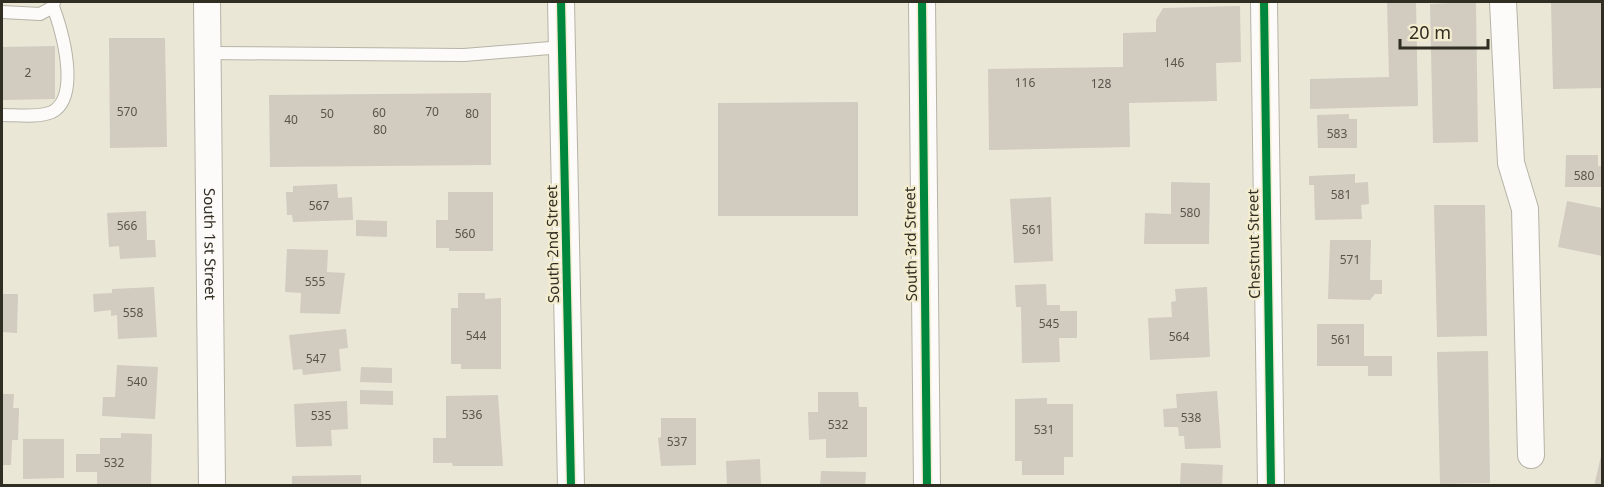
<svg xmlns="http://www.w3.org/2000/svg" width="1604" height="487" viewBox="0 0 1604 487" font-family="'Noto Sans',sans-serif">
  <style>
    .building { fill: #d1cbc0 }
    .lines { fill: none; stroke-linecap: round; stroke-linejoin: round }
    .lane-casing { stroke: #b6b3a7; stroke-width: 14 }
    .street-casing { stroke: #b6b3a7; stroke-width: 28 }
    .lane { stroke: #fcfbf9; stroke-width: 12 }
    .street { stroke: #fcfbf9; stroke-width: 26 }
    .cycleway-casing { stroke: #f3eccf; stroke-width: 11 }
    .cycleway { stroke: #00873e; stroke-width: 8 }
    .labels { text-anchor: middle; stroke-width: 4.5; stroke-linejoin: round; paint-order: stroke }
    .number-label { font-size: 12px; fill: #58544a }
    .street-label { font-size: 15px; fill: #302d22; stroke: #f3eccf }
  </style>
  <rect width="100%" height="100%" fill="#ebe7d7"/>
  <!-- building -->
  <path class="building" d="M1387,2H1416L1418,106L1310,109V79L1389,77Z
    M1476,2L1478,142L1433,143L1430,4Z
    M1551,2H1602V88L1553,89Z
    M1240,6L1241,62L1216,63L1217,101L1129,103L1130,147L989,150L988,69L1123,67V33L1156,32V20L1163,8Z
    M109,38H165L167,147L110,148Z
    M55,46V99L2,100V47Z
    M491,93V165L270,167L269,95Z
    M858,102V216H718V103Z
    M1349,114V119H1357V148H1318L1317,115Z
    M1566,155H1598V166H1602V187H1565Z
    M1355,174V183L1368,182L1369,204L1361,205L1362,219L1315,220L1314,185H1309V176Z
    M1171,182L1210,183L1209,244H1144L1145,213L1171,214Z
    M337,184L338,198L352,197L353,220L293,222L292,215H287L286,192H293V186Z
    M448,192H493V251H449V248H436V220H448Z
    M1051,197L1053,261L1014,263L1010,199Z
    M1567,201L1602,208V256L1558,247Z
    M1434,205H1485L1487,336L1437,337Z
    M146,211L147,240H155L156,257L120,259L119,246L109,247L107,213Z
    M356,220L387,221V237L356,236Z
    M1330,240H1371L1370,280H1382V294H1375L1370,300L1328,299Z
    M287,249L328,250L327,272L345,273L340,314L300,313L301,293L285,292Z
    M1046,284L1047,305H1060V311H1077V338H1059L1060,362L1022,363L1021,307H1016L1015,285Z
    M154,287L157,337L118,339L117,315L111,316V310L94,312L93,294L112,293V289Z
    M1207,287L1210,357L1150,360L1148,318L1172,317L1171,302L1176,301L1175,289Z
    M458,293H485V299L501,298V369H461V364H451V308H458Z
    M2,294H18L17,333L2,332Z
    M1317,324H1364V356H1392V376H1368V366H1317Z
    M346,329L348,348L339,349L341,371L303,375L302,369L293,370L289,335Z
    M1488,351L1490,483L1440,484L1437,352Z
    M117,365L158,367L155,419L102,416L103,397H115Z
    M361,367L392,368V383L360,382Z
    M360,390L393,391V405L360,404Z
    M1217,391L1221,448L1185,449L1184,436H1179L1178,427H1164L1163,409L1177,408L1176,394Z
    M818,392H858L859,407H867V457L826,458V439L809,440L808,412H818Z
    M2,394H14L13,408H19L18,440H12L11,465H2Z
    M498,395L503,466H453L452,463H433V438H446V396Z
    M1047,398V404H1073V457H1064V475H1022V461H1015V399Z
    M347,401L348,429L331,430L332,446L296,447L294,404Z
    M661,418H696V465L661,466L658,438L661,437Z
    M121,433L152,434L151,486H97V472H76V454H100V438H121Z
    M23,439H64V478L23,479Z
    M1602,452V486H1594Z
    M760,459L761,486H727L726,461Z
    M1181,463L1223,465L1222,486H1180Z
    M821,471L866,472L865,486H820Z
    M361,475V486H292V476Z"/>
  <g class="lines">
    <defs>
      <path id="lane" d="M2,12L40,14L53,7L54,2
        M208,53L464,55L562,47
        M2,115C16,115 39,118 52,112C81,97 62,29 53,7"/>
      <g id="street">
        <path id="s1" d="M207,2L212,486"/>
        <path d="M561,2L571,486"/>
        <path d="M922,2L927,486"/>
        <path d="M1264,2L1271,486"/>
        <path d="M1503,2L1511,163L1525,209L1531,455"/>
      </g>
    </defs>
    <!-- lane casing -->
    <use href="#lane" class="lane-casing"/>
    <!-- street casing -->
    <use href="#street" class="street-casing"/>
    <!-- lane -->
    <use href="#lane" class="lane"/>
    <!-- street -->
    <use href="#street" class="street"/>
    <defs>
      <path id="cycleway" d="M561,2L571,486
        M922,2L927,486
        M1264,2L1271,486"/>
    </defs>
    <!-- cycleway casing -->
    <use href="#cycleway" class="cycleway-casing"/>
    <!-- cycleway -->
    <use href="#cycleway" class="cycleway"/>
  </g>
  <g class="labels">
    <!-- number labels -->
    <g class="number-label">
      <text x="1174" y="67">146</text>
      <text x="28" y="77">2</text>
      <text x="1025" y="87">116</text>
      <text x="1101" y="88">128</text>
      <text x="127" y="116">570</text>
      <text x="432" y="116">70</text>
      <text x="379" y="117">60</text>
      <text x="327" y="118">50</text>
      <text x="472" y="118">80</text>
      <text x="291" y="124">40</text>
      <text x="380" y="134">80</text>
      <text x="1337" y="138">583</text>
      <text x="1584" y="180">580</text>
      <text x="1341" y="199">581</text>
      <text x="319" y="210">567</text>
      <text x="1190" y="217">580</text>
      <text x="127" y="230">566</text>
      <text x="1032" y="234">561</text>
      <text x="465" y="238">560</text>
      <text x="1350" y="264">571</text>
      <text x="315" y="286">555</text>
      <text x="133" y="317">558</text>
      <text x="1049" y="328">545</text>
      <text x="476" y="340">544</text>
      <text x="1179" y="341">564</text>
      <text x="1341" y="344">561</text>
      <text x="316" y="363">547</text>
      <text x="137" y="386">540</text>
      <text x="472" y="419">536</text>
      <text x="321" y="420">535</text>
      <text x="1191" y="422">538</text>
      <text x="838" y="429">532</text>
      <text x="1044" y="434">531</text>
      <text x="677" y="446">537</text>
      <text x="114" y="467">532</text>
    </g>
    <!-- street labels -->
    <g class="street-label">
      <text dy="5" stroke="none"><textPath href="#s1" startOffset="242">South 1st Street</textPath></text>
      <text transform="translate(553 244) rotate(-91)" y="5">South 2nd Street</text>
      <text transform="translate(911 244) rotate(-91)" y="5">South 3rd Street</text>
      <text transform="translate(1254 244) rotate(-91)" y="5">Chestnut Street</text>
    </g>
  </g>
  <!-- border -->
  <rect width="1604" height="487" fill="none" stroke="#302d22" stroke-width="6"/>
  <!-- scale -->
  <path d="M1400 39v9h88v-9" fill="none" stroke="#302d22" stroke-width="3"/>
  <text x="1409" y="39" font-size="18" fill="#302d22" stroke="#f3eccf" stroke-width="4.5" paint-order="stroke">20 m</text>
</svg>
